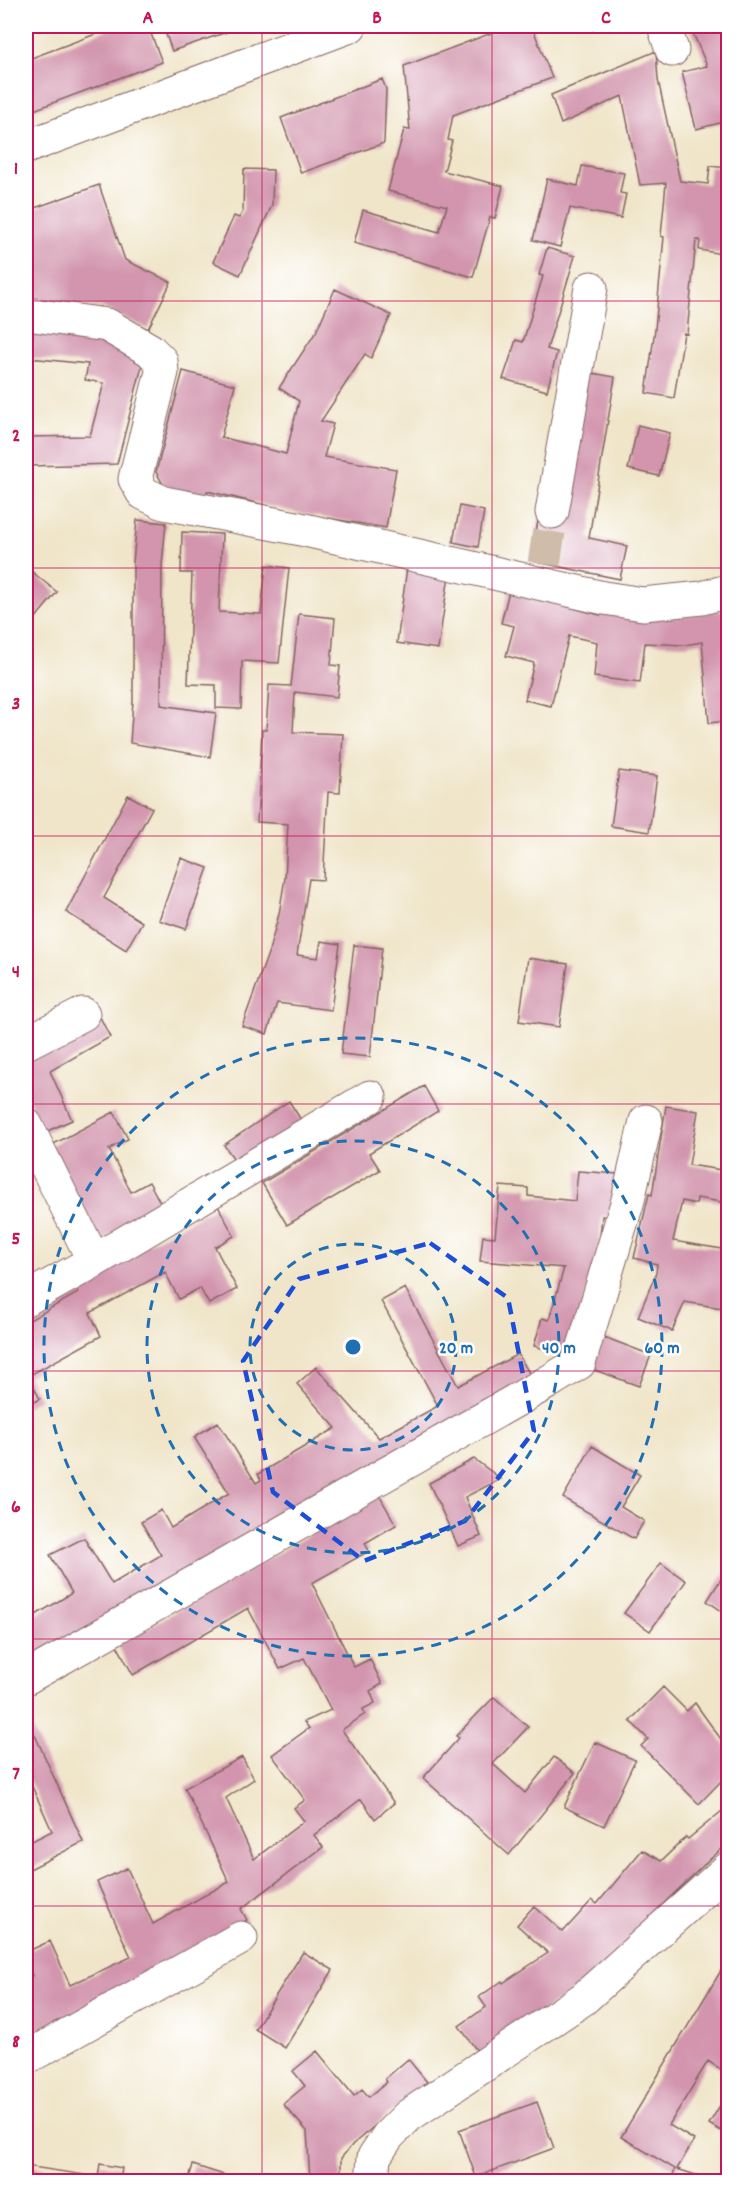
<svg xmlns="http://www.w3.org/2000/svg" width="754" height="2207" viewBox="0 0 754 2207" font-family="Dekko,sans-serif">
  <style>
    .building { fill: #d295ad }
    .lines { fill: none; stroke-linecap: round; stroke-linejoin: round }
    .minor-tunnel { stroke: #cfbda9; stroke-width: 33; stroke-dasharray: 33 16; stroke-linecap: butt }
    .minor-casing { stroke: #846462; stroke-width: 35 }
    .major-casing { stroke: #846462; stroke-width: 35 }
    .minor { stroke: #fff; stroke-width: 33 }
    .major { stroke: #fff; stroke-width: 33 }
    .marked { fill: none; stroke: #1d4ed8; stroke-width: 4.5; stroke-dasharray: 12 8; stroke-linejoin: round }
    .grid { fill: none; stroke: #c2185b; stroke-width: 1.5; stroke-opacity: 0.55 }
    .ring { fill: none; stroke: #1f6fb2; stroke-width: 3; stroke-dasharray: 10 8 }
    .centre { fill: #1f6fb2; stroke: #fff; stroke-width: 3 }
    .ring-label { font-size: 18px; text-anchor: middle; font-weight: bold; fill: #1f6fb2; stroke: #fff; stroke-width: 5; stroke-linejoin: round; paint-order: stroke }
    .neatline { fill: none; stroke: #c2185b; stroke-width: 2 }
    .grid-label { font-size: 20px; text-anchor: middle; font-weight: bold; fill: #c2185b }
  </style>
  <rect width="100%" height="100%" fill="#fff"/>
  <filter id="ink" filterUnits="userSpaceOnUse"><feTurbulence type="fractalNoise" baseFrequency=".0167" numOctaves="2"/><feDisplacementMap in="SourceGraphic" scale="12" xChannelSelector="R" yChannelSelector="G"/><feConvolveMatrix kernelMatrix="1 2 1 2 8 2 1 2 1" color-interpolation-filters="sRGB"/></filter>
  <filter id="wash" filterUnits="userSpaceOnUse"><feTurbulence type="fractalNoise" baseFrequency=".008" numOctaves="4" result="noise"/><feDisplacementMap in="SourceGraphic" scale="24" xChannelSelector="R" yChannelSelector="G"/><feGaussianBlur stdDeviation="1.35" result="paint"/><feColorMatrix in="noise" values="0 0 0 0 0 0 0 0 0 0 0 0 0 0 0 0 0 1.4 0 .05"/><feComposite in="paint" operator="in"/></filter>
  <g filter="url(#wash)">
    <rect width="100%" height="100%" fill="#f0e5c9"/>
    <g id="blocks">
      <!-- building -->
      <path class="building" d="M117,26H148L162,62L26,113V60Z
        M163,26H244L172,51Z
        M510,26H532L552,78L453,115L448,140L452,141L444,171L503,186L495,218L490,217L473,277L354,243L363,210L439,232L447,206L388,191L404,129L410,130L404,66Z
        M690,26H728V121L696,129L682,72L707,66Z
        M656,51L658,80L680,181L708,184L710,166L728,168V255L699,250L700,240H696L687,334L684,333L674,398L646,393L655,329L664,237L661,236L666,183L640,185L622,96L561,124L551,95Z
        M382,79L386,89L384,143L301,173L281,118Z
        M582,166L624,173L620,193L626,194L621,218L570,208L560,247L533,240L547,179L578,186Z
        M244,169L273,170L272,205L240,275L213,262L234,216L239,218L243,211Z
        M99,185L125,260L171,282L148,329L101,307L32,303L26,291V211Z
        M547,248L575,256L547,349L557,352L547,391L503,379L516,340L523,342L543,276L539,275Z
        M335,289L391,315L371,358L365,354L321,421L333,424L324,457L396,469L386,528L298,513L207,491L205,497L164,486L156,472L183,371L235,385L221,437L286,454L299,401L279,388L316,332Z
        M34,328L95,334L126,349L142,366L117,464L26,466V437L90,436L104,383L85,380L88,364L30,358Z
        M586,372L615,377L589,538L627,546L620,579L531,561L540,509Z
        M638,425L670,433L659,476L628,469Z
        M460,506L484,511L478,547L453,542Z
        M137,520L166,523L162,565L161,705L216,713L210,757L130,743L133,701V562Z
        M182,532L222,534L219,612L261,614L266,565L289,568L279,663L242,661L241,709L216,708V685L188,684L192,573H181Z
        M26,567L57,592L34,620L26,614Z
        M407,567L449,575L438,649L397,643Z
        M509,591L600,615V612L679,617L724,610L723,606L728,605V630L727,631L728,638H725L728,672V721L709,723L702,642L684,645L645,643L640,683L594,677L597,642L569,636L551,706L525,700L534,663L506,656L514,626L501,623Z
        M299,614L335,618L331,665L340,666L337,697L295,692L293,732L343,734L340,793L328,792L323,880L309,879L297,955L318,958L321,941L340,944L331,1010L277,1003L267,1034L242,1026L269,951L279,914L285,878L288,824L257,822L262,730H266L269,685L291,686Z
        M619,771L657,776L649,832L611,826Z
        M128,795L152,808L104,898L142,922L126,950L66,912Z
        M181,858L208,868L186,929L159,920Z
        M354,945L382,948L370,1057L341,1054Z
        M528,958L568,964L559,1027L519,1021Z
        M99,1015L110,1037L50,1071L72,1120L43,1133L26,1094V1054Z
        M424,1086L438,1111L369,1153L380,1170L287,1225L262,1183Z
        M289,1101L303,1123L238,1165L224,1145Z
        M666,1106L698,1111L689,1165L728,1171V1203L697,1198L696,1204L682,1201L673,1241L728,1250V1309L685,1302L672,1331L638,1317L656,1273L657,1264L634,1258L649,1194L652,1195Z
        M114,1112L128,1139L109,1149L131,1192L149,1182L163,1208L95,1243L46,1148Z
        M578,1171L618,1174L614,1217L602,1216L599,1247L569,1356L534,1346L542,1318L549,1320L564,1268L480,1261L483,1236L495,1237L500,1186L528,1188V1196L575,1201Z
        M218,1206L234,1236L215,1247L237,1289L209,1304L200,1288L179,1299L165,1272L90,1313L101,1336L28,1376L40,1399L26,1407V1322L78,1293L74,1284Z
        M405,1288L458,1386L518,1354L532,1378L26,1666V1621L72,1593L50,1555L84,1538L112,1584L161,1555L141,1522L161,1510L171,1528L229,1493L194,1437L218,1422L256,1483L261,1480L258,1474L336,1428L297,1384L316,1367L379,1438L438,1406L381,1301Z
        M604,1337L651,1355L639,1386L592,1369Z
        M592,1446L640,1475L621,1507L644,1521L634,1539L563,1498Z
        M474,1459L501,1479L465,1497L481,1536L458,1546L429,1483Z
        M379,1495L396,1525L365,1543L369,1551L312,1583L354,1667L370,1659L382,1684L370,1691L375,1703L363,1709L365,1714L342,1730L394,1803L375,1819L361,1799L314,1835L323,1847L241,1909L247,1920L142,1982L53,2023L58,2034L26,2049V1979L32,1976L26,1961V1952L50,1941L70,1985L131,1957L97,1882L127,1868L153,1924L229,1882L185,1788L242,1757L254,1779L226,1798L254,1859L304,1821L294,1808L305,1800L272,1755L309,1728L304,1722L331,1710L304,1658L280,1669L248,1608L133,1675L117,1645Z
        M661,1563L686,1581L650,1631L624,1613Z
        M728,1568V1615L707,1601Z
        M663,1687L687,1711L695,1703L728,1749V1774L699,1804L641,1746L648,1739L630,1721Z
        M494,1697L528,1727L493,1764L525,1793L554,1757L575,1773L509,1855L423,1778L459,1738L456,1736Z
        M26,1715L83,1842L26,1871V1844L52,1831L26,1773Z
        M595,1742L635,1760L604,1826L564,1807Z
        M728,1806V1844L709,1860L656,1911L605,1969L480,2055L459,2026L486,2007L479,1997L502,1981L503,1983L548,1953L517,1925L534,1906L563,1932L592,1900L597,1904L642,1850L661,1861L686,1837L688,1839Z
        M303,1952L333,1970L285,2048L255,2029Z
        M728,1959V2074L708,2061L669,2125L694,2140L677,2169L715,2181H671L675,2169L621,2137Z
        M317,2051L354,2096L362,2089L369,2097L387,2082L385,2079L408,2059L427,2082L353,2144L341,2158V2181H310L307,2131L283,2104L305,2086L293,2071Z
        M725,2097L728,2099V2135L709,2124Z
        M537,2102L554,2148L476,2177L459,2130Z
        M100,2164L122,2168L120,2181H26V2166L98,2177Z
        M193,2165L224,2175L222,2181H188Z"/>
    </g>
  </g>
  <g filter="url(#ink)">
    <use href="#blocks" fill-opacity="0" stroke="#846462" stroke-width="1.5"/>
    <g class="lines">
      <!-- minor-tunnel -->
      <path class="minor-tunnel" d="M544,564L552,512"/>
      <defs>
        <path id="minor" d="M664,26L672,50
          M26,314L107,325L150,350L161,361L162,372L135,479L143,493L164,503L296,528L604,598L643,604L702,598L728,591
          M552,512L591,288
          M26,1043L83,1014
          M26,1125L94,1261
          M26,1299L94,1261L370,1097
          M26,1678L550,1381L579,1363L628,1200L646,1121
          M26,2058L241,1938
          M372,2182L374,2157L388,2136L408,2116L583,1999L728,1869"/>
        <path id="major" d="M26,147L350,26"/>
      </defs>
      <!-- minor casing -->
      <use href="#minor" class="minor-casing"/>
      <!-- major casing -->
      <use href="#major" class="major-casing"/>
      <!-- minor -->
      <use href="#minor" class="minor"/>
      <!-- major -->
      <use href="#major" class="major"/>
    </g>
  </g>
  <!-- marked area -->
  <path class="marked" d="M430,1243L508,1298L534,1431L465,1521L364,1561L273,1492L243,1361L299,1279Z"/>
  <!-- grid -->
  <path class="grid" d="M262,26V2182M492,26V2182M26,301H728M26,568H728M26,836H728M26,1104H728M26,1371H728M26,1639H728M26,1906H728"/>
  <!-- distance rings -->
  <g class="ring">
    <circle cx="353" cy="1347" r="103"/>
    <circle cx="353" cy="1347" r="206"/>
    <circle cx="353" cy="1347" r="309"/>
  </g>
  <circle cx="353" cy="1347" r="9" class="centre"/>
  <g class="ring-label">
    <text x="456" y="1353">20 m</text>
    <text x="559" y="1353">40 m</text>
    <text x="662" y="1353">60 m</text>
  </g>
  <!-- margin -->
  <rect width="754" height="2207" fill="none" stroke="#fff" stroke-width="66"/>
  <rect x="33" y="33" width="688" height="2141" class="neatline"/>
  <g class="grid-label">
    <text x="148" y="23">A</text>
    <text x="377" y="23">B</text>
    <text x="606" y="23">C</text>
    <text x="16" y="174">1</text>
    <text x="16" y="441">2</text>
    <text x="16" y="709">3</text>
    <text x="16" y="977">4</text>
    <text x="16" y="1244">5</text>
    <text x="16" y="1512">6</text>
    <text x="16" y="1779">7</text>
    <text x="16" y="2047">8</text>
  </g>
</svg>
